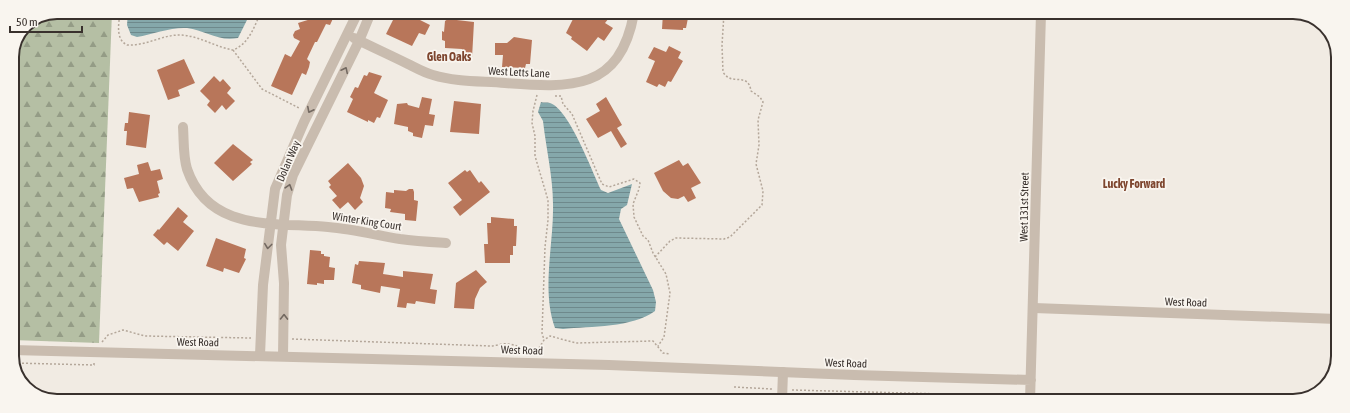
<svg xmlns="http://www.w3.org/2000/svg" width="1350" height="413" viewBox="0 0 1350 413" font-family="'Asap Condensed',sans-serif">
  <style>
    .forest { fill: url(#forest-firs) }
    .water { fill: url(#water-rules) }
    .building { fill: #b8765a }
    .lines { fill: none; stroke-linecap: round; stroke-linejoin: round }
    .path { stroke: #b4a79a; stroke-width: 1.5; stroke-dasharray: 2 2; stroke-linecap: butt }
    .minor { stroke: #c9bcaf; stroke-width: 10 }
    .tertiary { stroke: #c9bcaf; stroke-width: 10 }
    .oneway { stroke: #736961 }
    .labels { text-anchor: middle; stroke-width: 3.5; stroke-linejoin: round; paint-order: stroke }
    .street-label { font-size: 11px; fill: #39312d; stroke: #f9f5ef }
    .neighbourhood-label { font-size: 12px; font-weight: bold; fill: #7e462f; stroke: #f9f5ef }
    .rim { fill: none; stroke: #39312d; stroke-width: 2 }
  </style>
  <defs>
    <pattern id="forest-firs" width="22" height="20" patternUnits="userSpaceOnUse"><rect width="22" height="20" fill="#b5bfa4"/><path d="M5 1l3.5 6h-7zM16 11l3.5 6h-7z" fill="#949c86"/></pattern>
    <pattern id="water-rules" width="6" height="5" patternUnits="userSpaceOnUse"><rect width="6" height="5" fill="#85a8ab"/><path d="M0 2.5h6" fill="none" stroke="#6e898c"/></pattern>
  </defs>
  <rect width="100%" height="100%" fill="#f1ebe3"/>
  <!-- forest -->
  <path class="forest" d="M57,12H112L99,343L12,340V56L25,25Z"/>
  <!-- water -->
  <path class="water" d="M128,12H251L238,38C218,42 205,30 187,28C171,27 153,34 137,37L131,35L127,25Z
    M541,102C543,103 547,102 550,103C569,109 592,171 601,190L608,193L632,184L627,205L621,209L619,219L653,290L656,302L655,311C632,328 591,326 563,329L555,328C541,289 554,244 553,204C553,177 546,148 543,121L538,112Z"/>
  <!-- building -->
  <path class="building" d="M299,12H336L330,25L326,24L317,42H315L307,59L310,62L309,67L306,75L302,73L292,95L271,86L285,54L291,57L300,41L294,38L293,35L295,31L300,29L298,23L311,19Z
    M397,12H413L412,16L430,25L425,35L419,33L412,46L386,34Z
    M589,13H601L609,18L605,23L613,28L604,41L598,37L587,51L571,39L572,37L566,33L574,17Z
    M663,13H689L686,28H683V30L662,29Z
    M448,19L474,22L472,58L461,57L462,49L445,48V41L442,40V31L444,32L445,21Z
    M514,37L532,40L530,64H526L525,68L502,67L503,55H495V43H507Z
    M669,46L681,52L678,58L683,61L671,82L668,81L665,87L659,84L657,87L646,82L655,61L648,58L654,47L666,52Z
    M184,59L195,83L178,90L180,96L168,100L157,70Z
    M369,72L382,76L374,93L388,100L380,118L377,117L374,123L368,120V122L347,112L353,99L350,97L355,87L358,88L364,75L367,76Z
    M214,76L220,82L223,79L231,88L227,93L235,101L226,110L222,105L215,113L207,105L210,101L200,91Z
    M422,97L432,99L429,114L435,115L433,126L425,125L422,138L413,136V133L408,131V127L394,124L397,104L407,103L408,105L419,108Z
    M606,97L622,125L617,128L627,144L621,148L611,131L598,138L586,119L600,111L596,104Z
    M454,101L481,104L479,134L450,132Z
    M129,112L150,115L146,148L126,145L127,131H124L125,123H128Z
    M233,144L253,160L250,162L252,164L233,181L214,163Z
    M679,160L683,166L688,163L701,183L691,188L696,198L688,202L684,196L678,199L671,198L663,191L654,173Z
    M148,162L151,171L160,169L163,179L157,181L160,193L158,194L159,197L139,202L133,188L127,189L124,178L139,174L137,165Z
    M348,163L361,178L364,186L360,198L363,202L355,210L348,202L340,209L332,200L337,196L329,187L331,185L328,181Z
    M465,170L467,172L470,170L479,183L481,181L490,192L460,216L453,207L462,200L448,183Z
    M409,189H413L414,192V200L418,201L416,221L405,220V214L390,212L391,209L385,208L386,192L394,193V190L406,191Z
    M178,207L188,216L183,222L194,231L178,251L167,242L164,245L153,235L158,229L159,230Z
    M491,217L514,219V226H517L516,246H513V255H510V263H485L484,244H488L487,223H491Z
    M216,238L246,249L244,258L246,259L239,273L224,268L223,272L206,266Z
    M310,250L321,251V254H324V256L330,257L329,267L335,268L334,280H324V284L317,283V285L307,284Z
    M359,261L385,263L383,274L403,277V271L433,274L430,289L437,290L435,304L416,301L415,304L407,303L406,308L397,307L400,289L381,286L380,293L361,289V285L352,283L355,264L358,265Z
    M476,270L487,282L480,288L475,299L474,309L454,308L456,283Z"/>
  <g class="lines">
    <!-- path -->
    <path class="path" d="M120,12C119,23 115,39 127,45C146,46 162,35 179,35C198,35 215,47 233,50C249,44 254,27 261,12
      M233,50L262,89L299,108
      M537,95L533,111L532,123L535,136V156L548,200V220L545,247L542,333L544,340
      M555,96H561L563,104L572,114L602,184L609,187L634,179L640,183L639,189L633,204L634,217L643,236L648,240L653,253L666,274L670,293L664,337L658,346
      M655,257L670,241L676,238L724,239L730,237L762,205L763,191L756,164L759,145L758,120L763,102L760,97L751,91C748,71 732,87 723,72L722,45L724,13
      M292,339L491,346C496,346 502,343 507,344C518,344 526,353 539,348L544,340L550,336L576,343L653,341L663,353L670,354
      M102,342L108,335L123,330L145,336L251,338
      M14,363L94,365V362
      M734,387L772,389
      M792,390L1020,396
      M1002,401V395"/>
    <!-- minor -->
    <path class="minor" d="M354,38C372,47 390,55 408,64C416,68 425,73 433,75C456,82 481,81 505,83C571,88 620,91 634,13
      M183,127C184,141 183,156 187,169C209,233 275,222 328,227C353,229 376,235 400,239C415,241 431,242 446,243
      M1034,308L1337,319
      M260,355L263,285L275,189L304,122L358,12
      M283,356L284,283L281,245L287,195L293,175L359,41L371,12
      M782,400L783,372"/>
    <!-- tertiary -->
    <path class="tertiary" d="M12,350L609,365L854,375L1031,380
      M1030,401L1041,13"/>
  </g>
  <!-- one-way arrows -->
  <defs><path id="oneway-chevron" d="M-2-3.5L2.5 0L-2 3.5" fill="none" stroke-width="1.6" stroke-linecap="round" stroke-linejoin="round"/></defs>
  <g class="oneway">
    <use href="#oneway-chevron" transform="translate(345 70) rotate(-64)"/>
    <use href="#oneway-chevron" transform="translate(310 110) rotate(117)"/>
    <use href="#oneway-chevron" transform="translate(289 187) rotate(-73)"/>
    <use href="#oneway-chevron" transform="translate(268 246) rotate(97)"/>
    <use href="#oneway-chevron" transform="translate(284 317) rotate(-89)"/>
  </g>
  <g class="labels">
    <!-- street labels -->
    <g class="street-label">
      <text transform="translate(519 72) rotate(3)" y="4">West Letts Lane</text>
      <text transform="translate(288 161) rotate(-67)" y="4">Dolan Way</text>
      <text transform="translate(1024 207) rotate(-89)" y="4">West 131st Street</text>
      <text transform="translate(367 221) rotate(9)" y="4">Winter King Court</text>
      <text transform="translate(1186 302) rotate(2)" y="4">West Road</text>
      <text transform="translate(198 342) rotate(1)" y="4">West Road</text>
      <text transform="translate(522 350) rotate(2)" y="4">West Road</text>
      <text transform="translate(846 363) rotate(2)" y="4">West Road</text>
    </g>
    <!-- neighbourhood labels -->
    <g class="neighbourhood-label">
      <text x="449" y="61">Glen Oaks</text>
      <text x="1134" y="188">Lucky Forward</text>
    </g>
  </g>
  <!-- crop -->
  <path d="M0 0H1350V413H0ZM57 19H1293A38 38 0 0 1 1331 57V356A38 38 0 0 1 1293 394H57A38 38 0 0 1 19 356V57A38 38 0 0 1 57 19Z" fill="#f9f5ef" fill-rule="evenodd"/>
  <path class="rim" d="M57 19H1293A38 38 0 0 1 1331 57V356A38 38 0 0 1 1293 394H57A38 38 0 0 1 19 356V57A38 38 0 0 1 57 19Z"/>
  <!-- scale -->
  <path d="M10 26v6h72v-6" fill="none" stroke="#39312d" stroke-width="2"/>
  <text x="16" y="26" font-size="12" fill="#39312d" stroke="#f9f5ef" stroke-width="3" paint-order="stroke">50 m</text>
</svg>
